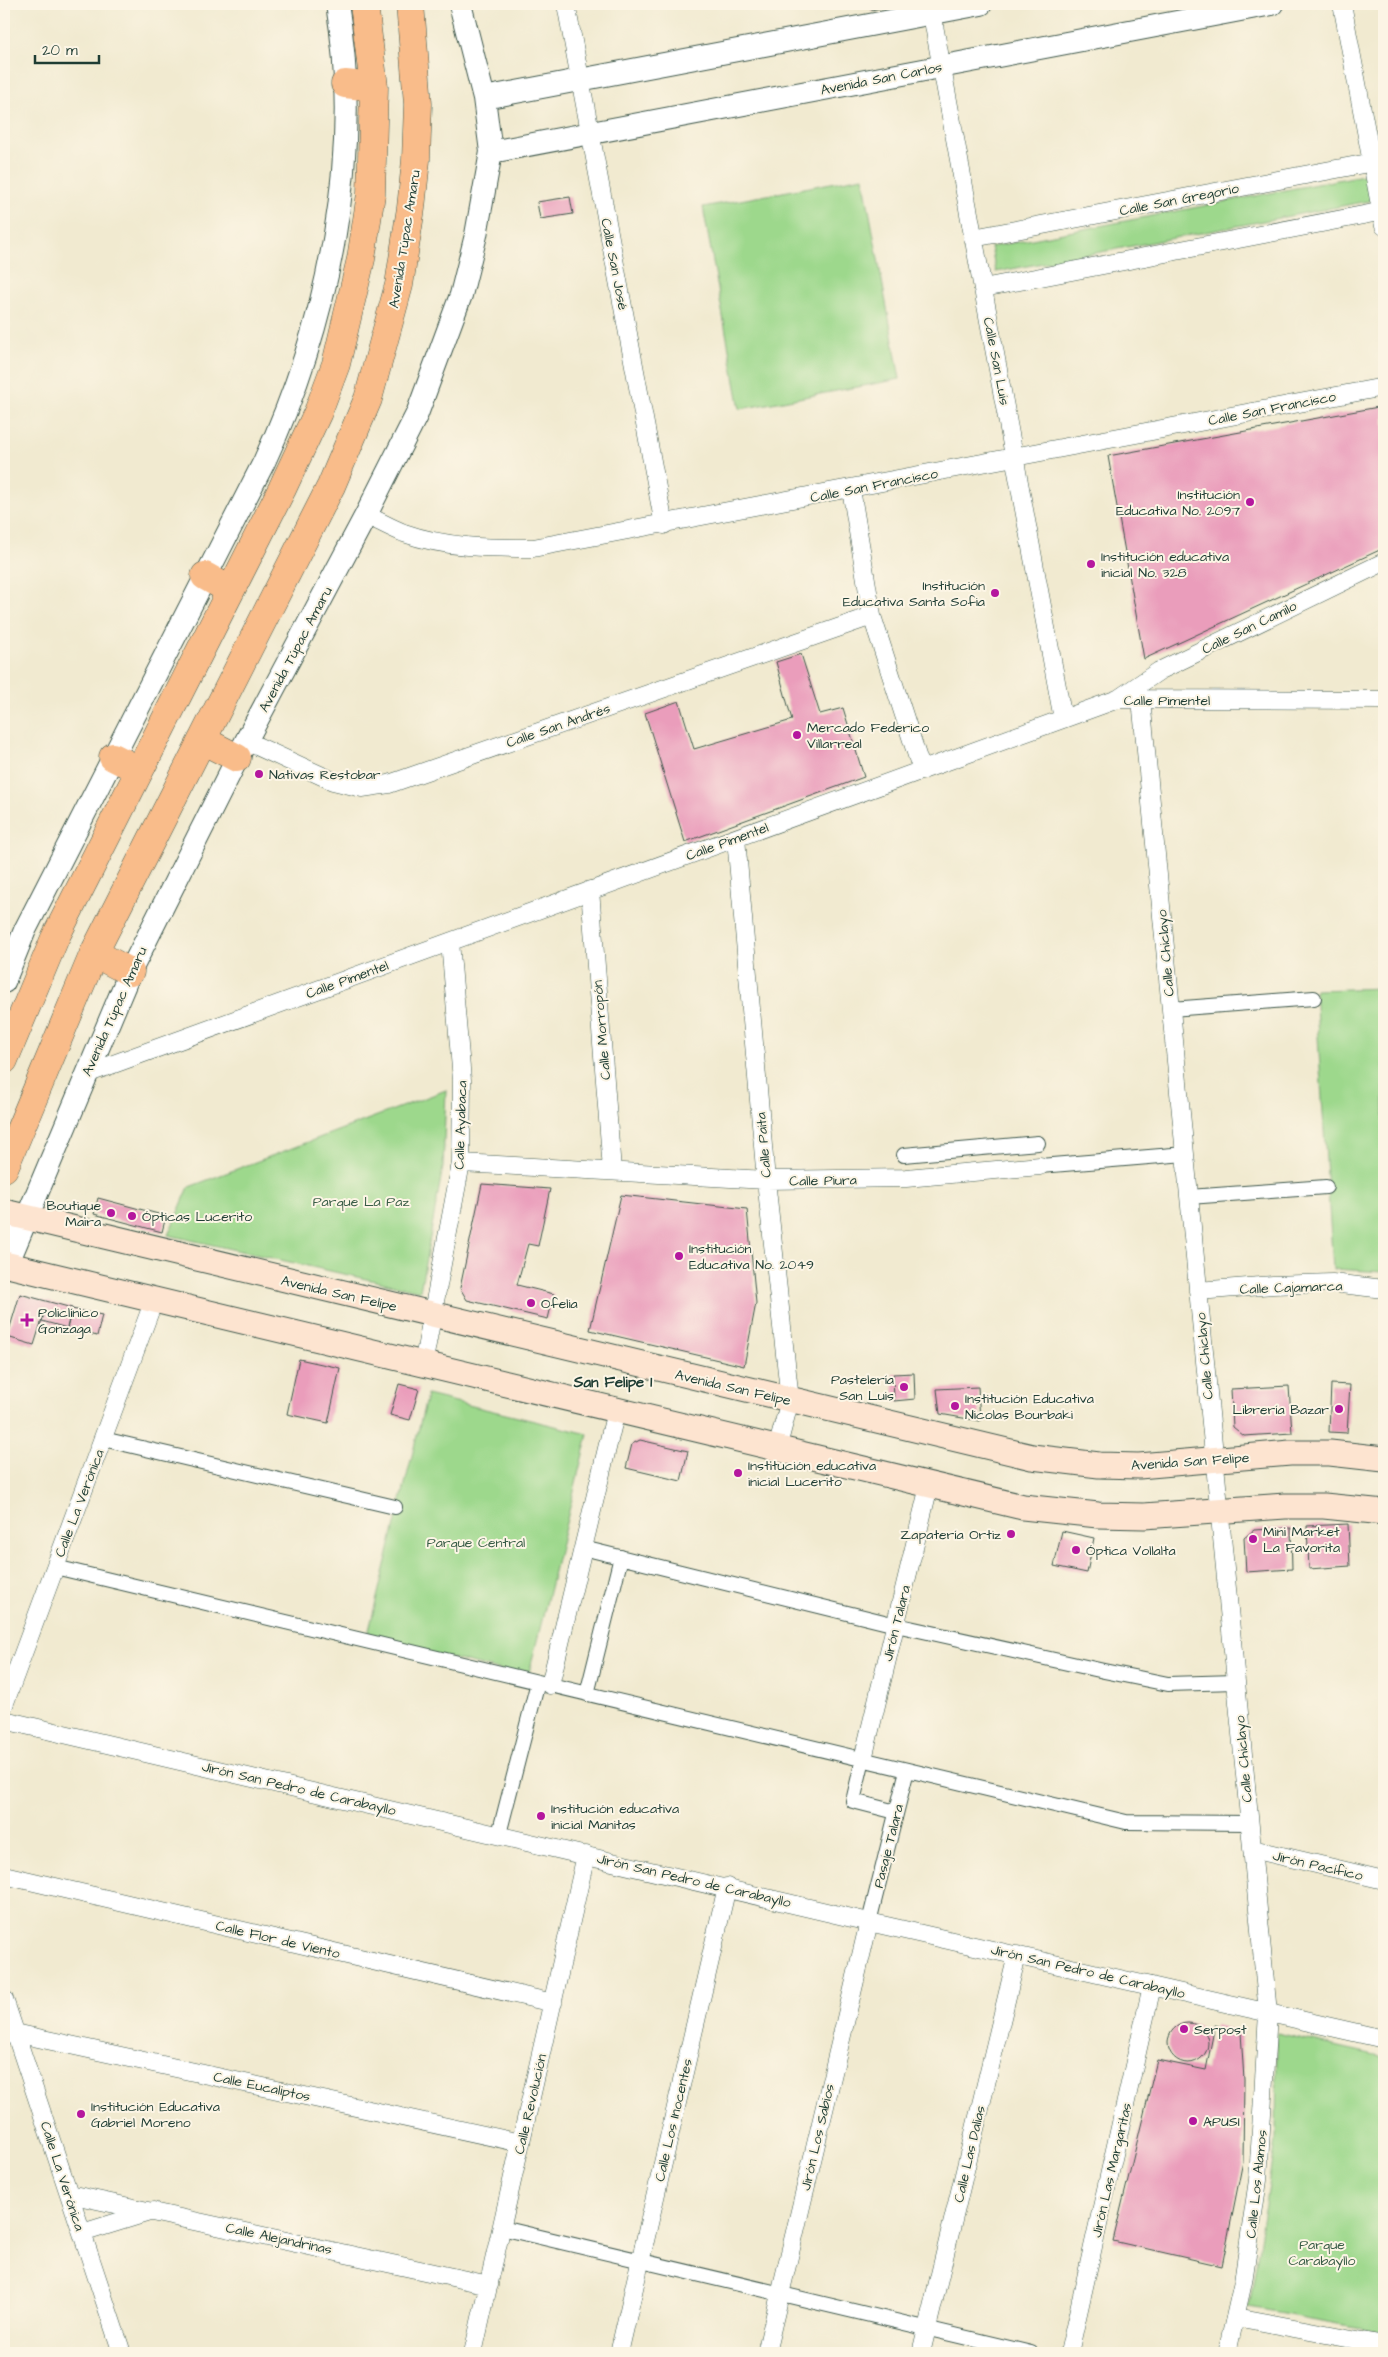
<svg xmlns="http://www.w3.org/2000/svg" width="1388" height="2357" viewBox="0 0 1388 2357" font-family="'Architects Daughter',sans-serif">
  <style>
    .green { fill: #9dd88c; stroke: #5e8a60 }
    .building { fill: #ea9dbb }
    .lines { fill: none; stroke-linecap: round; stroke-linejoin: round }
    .pedestrian-casing { stroke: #3e574b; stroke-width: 16 }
    .minor-casing { stroke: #3e574b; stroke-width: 19 }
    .tertiary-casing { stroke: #3e574b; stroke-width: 24 }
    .secondary-casing { stroke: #3e574b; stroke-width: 27 }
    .trunk-casing { stroke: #3e574b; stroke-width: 29 }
    .pedestrian { stroke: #fff; stroke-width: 14 }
    .minor { stroke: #fff; stroke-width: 18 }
    .tertiary { stroke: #fff; stroke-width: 22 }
    .secondary { stroke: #fde4d0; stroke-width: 25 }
    .trunk { stroke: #f9bc8a; stroke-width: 28 }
    .poi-dot { fill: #b5179e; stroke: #fcf5e5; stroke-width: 2 }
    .labels { text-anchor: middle; stroke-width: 4; stroke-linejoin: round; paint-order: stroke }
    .street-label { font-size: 14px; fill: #1f3d34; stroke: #fcf5e5 }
    .poi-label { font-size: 14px; fill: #1f3d34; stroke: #fcf5e5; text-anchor: start }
    .park-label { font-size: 14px; fill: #385c46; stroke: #fcf5e5 }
    .neighbourhood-label { font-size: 15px; font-weight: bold; fill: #1f3d34; stroke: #fcf5e5 }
  </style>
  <rect width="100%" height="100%" fill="#fcf5e5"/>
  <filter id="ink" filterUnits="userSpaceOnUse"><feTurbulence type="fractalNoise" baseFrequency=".02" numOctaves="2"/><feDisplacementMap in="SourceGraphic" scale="10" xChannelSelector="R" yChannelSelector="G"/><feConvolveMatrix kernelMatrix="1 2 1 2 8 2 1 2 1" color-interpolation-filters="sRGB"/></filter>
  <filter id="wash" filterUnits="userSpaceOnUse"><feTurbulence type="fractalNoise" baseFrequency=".0096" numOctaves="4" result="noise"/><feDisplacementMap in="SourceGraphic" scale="20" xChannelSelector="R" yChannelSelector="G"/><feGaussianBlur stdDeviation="1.12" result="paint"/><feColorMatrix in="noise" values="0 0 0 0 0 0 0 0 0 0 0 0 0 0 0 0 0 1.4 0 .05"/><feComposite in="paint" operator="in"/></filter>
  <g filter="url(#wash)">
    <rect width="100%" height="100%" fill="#f1ead0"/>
    <!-- green -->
    <path class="green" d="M1384,171V198L996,272L991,247Z
      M863,177L900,379L740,409L703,207Z
      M1384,988V1272L1333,1269L1315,990Z
      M446,1090L443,1167L420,1291L168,1235L189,1187Z
      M427,1395L588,1434L528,1677L367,1638Z
      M1277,2033L1384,2057V2332L1249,2308L1276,2141Z"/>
    <g id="blocks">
      <!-- building -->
      <path class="building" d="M870,4H896V5L871,10Z
        M570,197L573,214L540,219L537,202Z
        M1384,406V548L1144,659L1108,456Z
        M801,654L820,714L843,708L864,777L685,842L645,713L679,701L694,749L792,720L776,662Z
        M482,1184L550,1189L538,1246L528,1244L517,1285L554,1294L548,1319L467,1300L460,1288Z
        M621,1195L747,1209L756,1303L744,1366L590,1330Z
        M98,1198L166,1216L162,1232L94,1214Z
        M20,1294L72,1308L67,1328L42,1321L45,1310L34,1345L7,1337Z
        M72,1309L102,1315L97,1336L67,1328Z
        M299,1359L340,1368L328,1423L287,1414Z
        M914,1373L915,1399L894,1401L893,1374Z
        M399,1384L419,1389L410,1420L390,1415Z
        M1331,1384L1350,1385L1347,1433L1329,1432Z
        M1289,1386L1292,1433L1244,1436L1233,1427L1231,1389Z
        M978,1387L980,1421L940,1414L937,1389Z
        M640,1440L688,1451L681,1481L626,1468L632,1444Z
        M1348,1524L1350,1566L1309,1569L1307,1526Z
        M1291,1528L1292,1569L1246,1572L1244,1538L1254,1530Z
        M1062,1531L1094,1538L1087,1573L1054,1566Z
        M1168 2043a20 20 0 1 1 40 0a20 20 0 1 1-40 0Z
        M1215,2025L1241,2032L1244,2080L1243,2161L1222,2266L1113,2241L1157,2060L1206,2070Z"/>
    </g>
  </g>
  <g filter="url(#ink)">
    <use href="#blocks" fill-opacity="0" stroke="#3e574b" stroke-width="1"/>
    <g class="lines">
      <defs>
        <path id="pedestrian" d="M1171,1009L1314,998
          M904,1155L1038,1143
          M1040,1166L1185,1154
          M1189,1197L1326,1187
          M103,1439L395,1507
          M583,1548L896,1625L1104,1671L1168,1684L1236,1682
          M55,1567L1126,1822L1250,1823
          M587,1694L621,1557
          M863,1759L853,1801L896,1812
          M499,1834L538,1682
          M869,1922L907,1770
          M502,2228L1031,2353"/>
        <path id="minor" d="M566,4L664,525
          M930,4L1063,719
          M1342,4L1384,226
          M973,238L1384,160
          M983,288L1384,211
          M851,489L872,616L922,771
          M366,515C379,521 391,528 404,533C446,548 490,548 533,548L1384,387
          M1118,699L1159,671L1384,562
          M1141,699L1268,2013L1258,2180L1243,2282L1227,2353
          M246,741L333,781L362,788L389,784L872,616
          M736,838L766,1180L790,1400L777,1449
          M590,890L612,1170
          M86,1074L1118,699L1384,700
          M461,1163L766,1180L906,1178L1040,1166
          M1198,1291L1273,1285L1332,1283L1384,1289
          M423,1365L461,1163L462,1080L450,942
          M550,1685L616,1411
          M4,1705L154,1300
          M4,1720L869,1922L1384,2039
          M863,1759L929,1486
          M1252,1849L1384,1880
          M4,1875L553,2003
          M4,1999L122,2353
          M4,2035L15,2033L521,2143
          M69,2194L489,2285
          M82,2233L153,2211
          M1236,2317L1384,2345
          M473,2353L586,1855
          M619,2353L727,1887
          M766,2353L869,1922
          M921,2353L1017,1955
          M1069,2353L1152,1986"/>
        <path id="tertiary" d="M484,98L981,4
          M491,152L1272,4
          M4,982L25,930L264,462C328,324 363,156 337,4
          M7,1265L130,972L246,741L366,515L417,414L461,295L476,235L491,152L484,98L460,4"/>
        <path id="secondary" d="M4,1212L1032,1457L1099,1465L1139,1466L1290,1453H1330L1384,1459
          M4,1264L1023,1507L1098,1515L1144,1516L1285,1506H1324L1384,1512"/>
        <path id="trunk" d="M345,84L374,87
          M205,576L230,590
          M202,740L237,758
          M113,757L139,770
          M94,953L130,972
          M4,1060L55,938L282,489L318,412L336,364L361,259L371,194L374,87L364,4
          M4,1168L94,953L331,486L368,399L399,285L411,208L416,160L418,104L410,4"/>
      </defs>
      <!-- pedestrian casing -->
      <use href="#pedestrian" class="pedestrian-casing"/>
      <!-- minor casing -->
      <use href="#minor" class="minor-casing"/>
      <!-- tertiary casing -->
      <use href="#tertiary" class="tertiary-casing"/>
      <!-- secondary casing -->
      <use href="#secondary" class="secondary-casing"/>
      <!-- trunk casing -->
      <use href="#trunk" class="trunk-casing"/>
      <!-- pedestrian -->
      <use href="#pedestrian" class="pedestrian"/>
      <!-- minor -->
      <use href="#minor" class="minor"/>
      <!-- tertiary -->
      <use href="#tertiary" class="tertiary"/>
      <!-- secondary -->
      <use href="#secondary" class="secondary"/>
      <!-- trunk -->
      <use href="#trunk" class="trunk"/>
    </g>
  </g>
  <!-- markers -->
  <g class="poi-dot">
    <circle cx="1250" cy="502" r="5"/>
    <circle cx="1091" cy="564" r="5"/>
    <circle cx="995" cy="593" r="5"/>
    <circle cx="797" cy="735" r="5"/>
    <circle cx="259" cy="774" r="5"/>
    <circle cx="111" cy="1213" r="5"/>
    <circle cx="132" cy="1216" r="5"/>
    <circle cx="679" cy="1256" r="5"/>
    <circle cx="531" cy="1303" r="5"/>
    <path d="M24.5 1312.5h5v5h5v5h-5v5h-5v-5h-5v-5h5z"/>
    <circle cx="904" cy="1387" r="5"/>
    <circle cx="955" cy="1406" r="5"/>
    <circle cx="1339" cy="1409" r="5"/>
    <circle cx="738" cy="1473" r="5"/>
    <circle cx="1011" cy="1534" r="5"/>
    <circle cx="1253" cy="1539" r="5"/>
    <circle cx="1076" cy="1550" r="5"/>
    <circle cx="541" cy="1816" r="5"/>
    <circle cx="1184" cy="2029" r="5"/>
    <circle cx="81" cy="2114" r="5"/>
    <circle cx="1193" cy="2121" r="5"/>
  </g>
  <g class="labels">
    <!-- street labels -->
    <g class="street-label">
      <text transform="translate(881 78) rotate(-11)" y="5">Avenida San Carlos</text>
      <text transform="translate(1179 199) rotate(-11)" y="5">Calle San Gregorio</text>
      <text transform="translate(404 239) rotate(-81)" y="5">Avenida Túpac Amaru</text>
      <text transform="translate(615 264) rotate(79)" y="5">Calle San José</text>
      <text transform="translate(997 361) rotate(79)" y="5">Calle San Luis</text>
      <text transform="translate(1272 408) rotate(-11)" y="5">Calle San Francisco</text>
      <text transform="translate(874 485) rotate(-11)" y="5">Calle San Francisco</text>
      <text transform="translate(1249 627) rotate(-26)" y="5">Calle San Camilo</text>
      <text transform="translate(295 649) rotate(-62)" y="5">Avenida Túpac Amaru</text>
      <text x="1167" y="705">Calle Pimentel</text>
      <text transform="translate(558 725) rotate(-19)" y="5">Calle San Andrés</text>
      <text transform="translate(727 841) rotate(-20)" y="5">Calle Pimentel</text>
      <text transform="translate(1165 953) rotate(-95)" y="5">Calle Chiclayo</text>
      <text transform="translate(347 979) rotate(-20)" y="5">Calle Pimentel</text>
      <text transform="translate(114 1011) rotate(-66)" y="5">Avenida Túpac Amaru</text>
      <text transform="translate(601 1030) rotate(-95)" y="5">Calle Morropón</text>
      <text transform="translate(460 1125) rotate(-88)" y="5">Calle Ayabaca</text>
      <text transform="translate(763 1145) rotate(-95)" y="5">Calle Paita</text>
      <text transform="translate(823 1180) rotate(-1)" y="5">Calle Piura</text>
      <text transform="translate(1291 1287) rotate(-2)" y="5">Calle Cajamarca</text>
      <text transform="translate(339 1293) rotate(13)" y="5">Avenida San Felipe</text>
      <text transform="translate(1204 1356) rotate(-95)" y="5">Calle Chiclayo</text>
      <text transform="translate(733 1387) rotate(13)" y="5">Avenida San Felipe</text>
      <text transform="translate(1190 1461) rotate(-4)" y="5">Avenida San Felipe</text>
      <text transform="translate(79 1503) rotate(-69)" y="5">Calle La Verónica</text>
      <text transform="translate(896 1623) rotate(-76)" y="5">Jirón Talara</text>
      <text transform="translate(1243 1759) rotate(-95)" y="5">Calle Chiclayo</text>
      <text transform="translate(299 1788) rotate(13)" y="5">Jirón San Pedro de Carabayllo</text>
      <text transform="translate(888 1846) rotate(-76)" y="5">Pasaje Talara</text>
      <text transform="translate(1318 1865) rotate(13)" y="5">Jirón Pacífico</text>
      <text transform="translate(694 1880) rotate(13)" y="5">Jirón San Pedro de Carabayllo</text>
      <text transform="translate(278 1939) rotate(13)" y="5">Calle Flor de Viento</text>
      <text transform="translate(1088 1971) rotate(13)" y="5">Jirón San Pedro de Carabayllo</text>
      <text transform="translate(262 2086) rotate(12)" y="5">Calle Eucaliptos</text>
      <text transform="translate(530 2104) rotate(-77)" y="5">Calle Revolución</text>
      <text transform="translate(673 2120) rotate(-77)" y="5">Calle Los Inocentes</text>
      <text transform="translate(817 2137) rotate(-77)" y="5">Jirón Los Sabios</text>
      <text transform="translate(969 2154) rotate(-77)" y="5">Calle Las Dalias</text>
      <text transform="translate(1111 2170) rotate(-77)" y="5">Jirón Las Margaritas</text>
      <text transform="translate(63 2176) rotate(72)" y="5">Calle La Verónica</text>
      <text transform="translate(1256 2184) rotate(-84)" y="5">Calle Los Alamos</text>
      <text transform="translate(279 2238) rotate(12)" y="5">Calle Alejandrinas</text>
    </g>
    <!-- poi labels -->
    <g class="poi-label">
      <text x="1240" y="499" text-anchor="end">Institución<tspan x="1240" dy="16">Educativa No. 2097</tspan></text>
      <text x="1101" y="561">Institución educativa<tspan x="1101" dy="16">inicial No. 328</tspan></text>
      <text x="985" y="590" text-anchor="end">Institución<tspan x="985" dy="16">Educativa Santa Sofia</tspan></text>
      <text x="807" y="732">Mercado Federico<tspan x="807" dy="16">Villarreal</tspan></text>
      <text x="269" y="779">Nativas Restobar</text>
      <text x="101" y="1210" text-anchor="end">Boutique<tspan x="101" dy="16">Maira</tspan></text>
      <text x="142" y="1221">Ópticas Lucerito</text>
      <text x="689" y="1253">Institución<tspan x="689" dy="16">Educativa No. 2049</tspan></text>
      <text x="541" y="1308">Ofelia</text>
      <text x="38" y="1317">Policlínico<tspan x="38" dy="16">Gonzaga</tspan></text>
      <text x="894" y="1384" text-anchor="end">Pastelería<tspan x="894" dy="16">San Luis</tspan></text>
      <text x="965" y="1403">Institución Educativa<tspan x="965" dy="16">Nicolas Bourbaki</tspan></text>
      <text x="1329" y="1414" text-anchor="end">Librería Bazar</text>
      <text x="748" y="1470">Institución educativa<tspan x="748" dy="16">inicial Lucerito</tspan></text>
      <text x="1263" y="1536">Mini Market<tspan x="1263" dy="16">La Favorita</tspan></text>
      <text x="1001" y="1539" text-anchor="end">Zapatería Ortiz</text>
      <text x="1086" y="1555">Óptica Vollalta</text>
      <text x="551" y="1813">Institución educativa<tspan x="551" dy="16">inicial Manitas</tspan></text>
      <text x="1194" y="2034">Serpost</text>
      <text x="91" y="2111">Institución Educativa<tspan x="91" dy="16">Gabriel Moreno</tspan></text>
      <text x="1203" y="2126">APUSI</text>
    </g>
    <!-- park labels -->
    <g class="park-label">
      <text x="361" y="1206">Parque La Paz</text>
      <text x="476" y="1547">Parque Central</text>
      <text x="1322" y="2249">Parque<tspan x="1322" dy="16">Carabayllo</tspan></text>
    </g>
    <!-- neighbourhood labels -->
    <g class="neighbourhood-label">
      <text x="613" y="1387">San Felipe 1</text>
    </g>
  </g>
  <!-- margin -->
  <rect width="1388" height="2357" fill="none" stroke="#fcf5e5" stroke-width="20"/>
  <!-- scale -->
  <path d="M35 55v8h64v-8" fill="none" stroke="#1f3d34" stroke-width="2.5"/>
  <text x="42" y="55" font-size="15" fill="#1f3d34" stroke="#fcf5e5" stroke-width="4" paint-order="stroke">20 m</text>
</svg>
